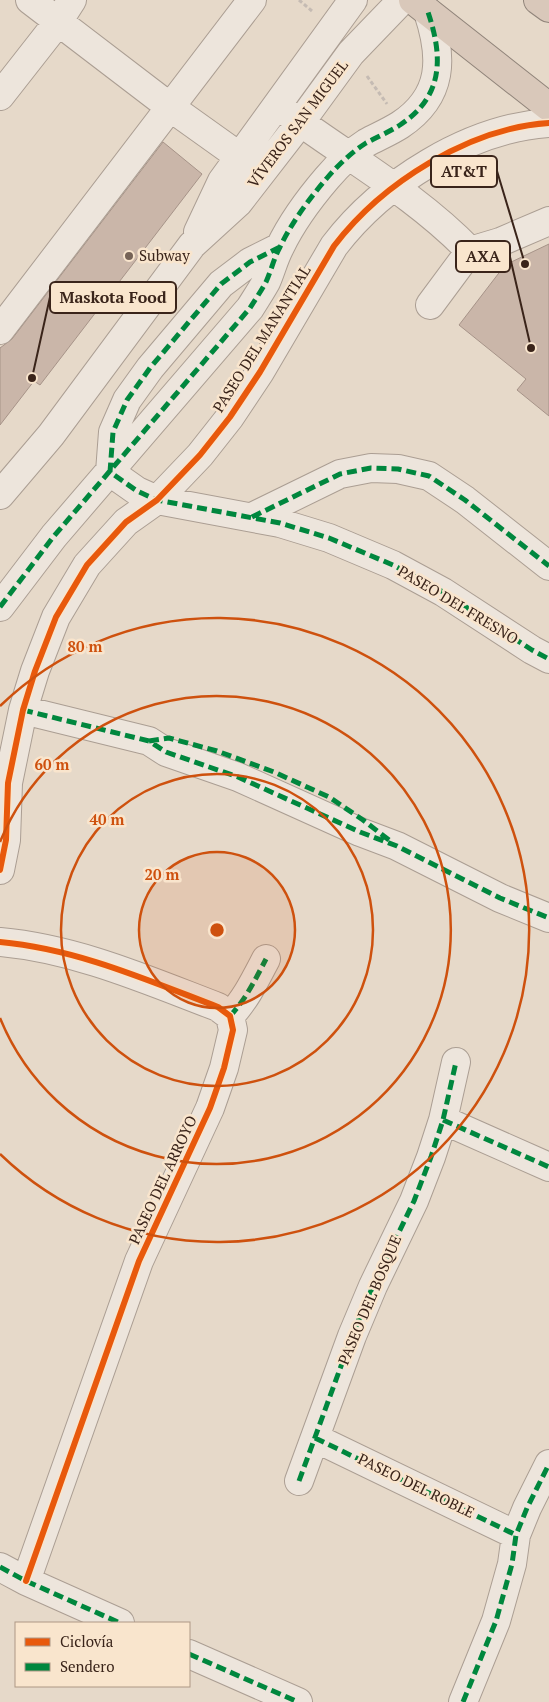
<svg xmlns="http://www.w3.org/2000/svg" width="549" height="1702" viewBox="0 0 549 1702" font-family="'PT Serif',serif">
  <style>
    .building { fill: #cab6a9; stroke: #a69388 }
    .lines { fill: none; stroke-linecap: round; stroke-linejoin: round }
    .minor-casing { stroke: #ab9e93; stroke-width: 30 }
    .highway-casing { stroke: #90847a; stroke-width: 30 }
    .path { stroke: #c5bbb3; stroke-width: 3; stroke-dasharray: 4 2.5; stroke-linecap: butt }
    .minor { stroke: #ede5dc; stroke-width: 28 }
    .highway { stroke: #d9c8ba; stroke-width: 28 }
    .quiet { stroke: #00873e; stroke-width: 5; stroke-dasharray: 10 5; stroke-linecap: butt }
    .cycleway-casing { stroke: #f9e5cd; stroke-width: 9 }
    .cycleway { stroke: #e8590c; stroke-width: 6 }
    .ring { fill: none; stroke: #ce510e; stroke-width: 2.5 }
    .poi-dot { fill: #766357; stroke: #f9e5cd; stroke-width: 2 }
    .labels { text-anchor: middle; stroke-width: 5; stroke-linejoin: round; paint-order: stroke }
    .street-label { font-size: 15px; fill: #3a241a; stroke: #f9e5cd }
    .poi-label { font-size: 15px; fill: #3a241a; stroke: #f9e5cd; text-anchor: start }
    .centre { fill: #ce510e; stroke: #f9e5cd; stroke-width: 2.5 }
    .ring-label { font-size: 15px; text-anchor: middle; font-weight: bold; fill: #ce510e; stroke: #f9e5cd; stroke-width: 5; stroke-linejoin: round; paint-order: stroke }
    .leader { fill: none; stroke: #3a241a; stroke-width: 2 }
    .callout-dot { fill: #3a241a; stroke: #f9e5cd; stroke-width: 2 }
    .callout { fill: #f9e5cd; stroke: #3a241a; stroke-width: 2 }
    .callout-label { font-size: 16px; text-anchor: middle; font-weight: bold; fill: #3a241a }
  </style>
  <rect width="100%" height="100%" fill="#e6d9c9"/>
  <!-- building -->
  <path class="building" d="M163,142L202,174L40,385L34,381L0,425V348L12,339Z
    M549,244V416L517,390L526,379L459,325L505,265Z"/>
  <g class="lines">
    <defs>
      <path id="minor" d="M30,0L170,107L240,157
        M0,96L58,22L72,0
        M277,105C341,154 413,192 470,251L500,242L549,221
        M198,232L222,181L353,0
        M280,247L250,262L221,284L150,368L127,400L113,432L110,472L137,491L157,500L280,523L329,538L393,565L443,592L532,650L549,659
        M430,305L470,251
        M0,330L252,0
        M0,495L51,435L192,245L238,203L300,123L351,53L402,0
        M252,517L340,474L371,468L398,469L429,476L465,500L549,566
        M0,607L54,536L250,308C255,300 261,291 266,282C271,271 274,258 280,247C292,222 309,199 327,178C338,165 352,152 366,143C377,137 389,132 400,125C444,96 443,57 428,12
        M23,710L149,741L166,752L238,777L360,832L397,846L500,898L549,918
        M0,870L6,840L8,783L23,710L35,671L56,617L87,565L126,522L157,500L200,455L230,417L260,372L334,246C382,183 469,128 549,123
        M0,942C77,949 147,980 218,1007L230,1016L233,1030L224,1068L210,1108L139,1261L26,1581
        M230,1016C246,999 255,980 266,959
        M443,1120L549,1167
        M315,1438L516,1535
        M299,1481L352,1336L373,1286L414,1201L431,1157L443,1120L456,1062
        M0,1567L26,1581L120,1623
        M189,1654L298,1702
        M463,1702L496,1621L512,1564L516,1535L527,1508L549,1464"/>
      <path id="highway" d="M413,0L549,107
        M538,0L549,8"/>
    </defs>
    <!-- minor casing -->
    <use href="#minor" class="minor-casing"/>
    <!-- highway casing -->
    <use href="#highway" class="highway-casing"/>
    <!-- path -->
    <path class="path" d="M299,0L312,11
      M367,76L387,104"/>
    <!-- minor -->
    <use href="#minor" class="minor"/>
    <!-- highway -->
    <use href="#highway" class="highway"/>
    <!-- quiet -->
    <path class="quiet" d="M280,247L250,262L221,284L150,368L127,400L113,432L110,472L137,491L157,500L280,523L329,538L393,565L443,592L532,650L549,659
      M252,517L340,474L371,468L398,469L429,476L465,500L549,566
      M0,607L54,536L250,308C255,300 261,291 266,282C271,271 274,258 280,247C292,222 309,199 327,178C338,165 352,152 366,143C377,137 389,132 400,125C444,96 443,57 428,12
      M23,710L149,741L166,752L238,777L360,832L397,846L500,898L549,918
      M149,741L169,738L217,751L274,772L329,797L363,820L389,840
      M230,1016C246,999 255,980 266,959
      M443,1120L549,1167
      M315,1438L516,1535
      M299,1481L352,1336L373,1286L414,1201L431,1157L443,1120L456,1062
      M0,1567L26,1581L120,1623
      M189,1654L298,1702
      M463,1702L496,1621L512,1564L516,1535L527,1508L549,1464"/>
    <defs>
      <path id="cycleway" d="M0,870L6,840L8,783L23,710L35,671L56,617L87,565L126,522L157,500L200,455L230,417L260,372L334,246C382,183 469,128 549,123
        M0,942C77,949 147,980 218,1007L230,1016L233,1030L224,1068L210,1108L139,1261L26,1581"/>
    </defs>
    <!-- cycleway casing -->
    <use href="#cycleway" class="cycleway-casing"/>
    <!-- cycleway -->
    <use href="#cycleway" class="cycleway"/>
  </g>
  <!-- distance rings -->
  <circle cx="217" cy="930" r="78" fill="#ce510e" fill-opacity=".12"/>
  <g class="ring">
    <circle cx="217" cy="930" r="78"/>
    <circle cx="217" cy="930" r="156"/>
    <path d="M0 842A234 234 0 1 1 0 1018"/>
    <path d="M0 706A312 312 0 1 1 0 1154"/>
  </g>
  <!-- markers -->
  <circle class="poi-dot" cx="129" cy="256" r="5"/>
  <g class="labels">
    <!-- street labels -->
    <g class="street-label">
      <text transform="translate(298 124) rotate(-53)" y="5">VÍVEROS SAN MIGUEL</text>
      <text transform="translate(262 339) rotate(-58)" y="5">PASEO DEL MANANTIAL</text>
      <text transform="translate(458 605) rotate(31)" y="5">PASEO DEL FRESNO</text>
      <text transform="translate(163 1180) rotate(-65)" y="5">PASEO DEL ARROYO</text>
      <text transform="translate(370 1300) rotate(-67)" y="5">PASEO DEL BOSQUE</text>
      <text transform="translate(416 1486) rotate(26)" y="5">PASEO DEL ROBLE</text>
    </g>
    <!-- poi labels -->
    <g class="poi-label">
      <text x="139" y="261">Subway</text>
    </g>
  </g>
  <circle cx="217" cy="930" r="8" class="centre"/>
  <g class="ring-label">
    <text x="85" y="652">80 m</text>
    <text x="52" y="770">60 m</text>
    <text x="107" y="825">40 m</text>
    <text x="162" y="880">20 m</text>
  </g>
  <!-- callouts -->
  <path class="leader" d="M525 264L497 171M531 348L510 257M32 378L50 297"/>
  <g class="callout-dot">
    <circle cx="525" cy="264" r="5"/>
    <circle cx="531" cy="348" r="5"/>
    <circle cx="32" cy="378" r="5"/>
  </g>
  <g class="callout">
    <rect x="431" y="156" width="66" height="31" rx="5"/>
    <rect x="456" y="241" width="54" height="31" rx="5"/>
    <rect x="50" y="282" width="126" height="31" rx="5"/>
  </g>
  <g class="callout-label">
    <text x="464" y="177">AT&amp;T</text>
    <text x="483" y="262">AXA</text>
    <text x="113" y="303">Maskota Food</text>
  </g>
  <!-- legend -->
  <rect x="15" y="1622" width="175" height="65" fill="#f9e5cd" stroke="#ad9885"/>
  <rect x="25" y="1638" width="25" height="8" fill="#e8590c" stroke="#ad9885"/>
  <text x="60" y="1647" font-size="15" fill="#3a241a">Ciclovía</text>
  <rect x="25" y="1663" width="25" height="8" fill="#00873e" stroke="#ad9885"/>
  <text x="60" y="1672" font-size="15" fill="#3a241a">Sendero</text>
</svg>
